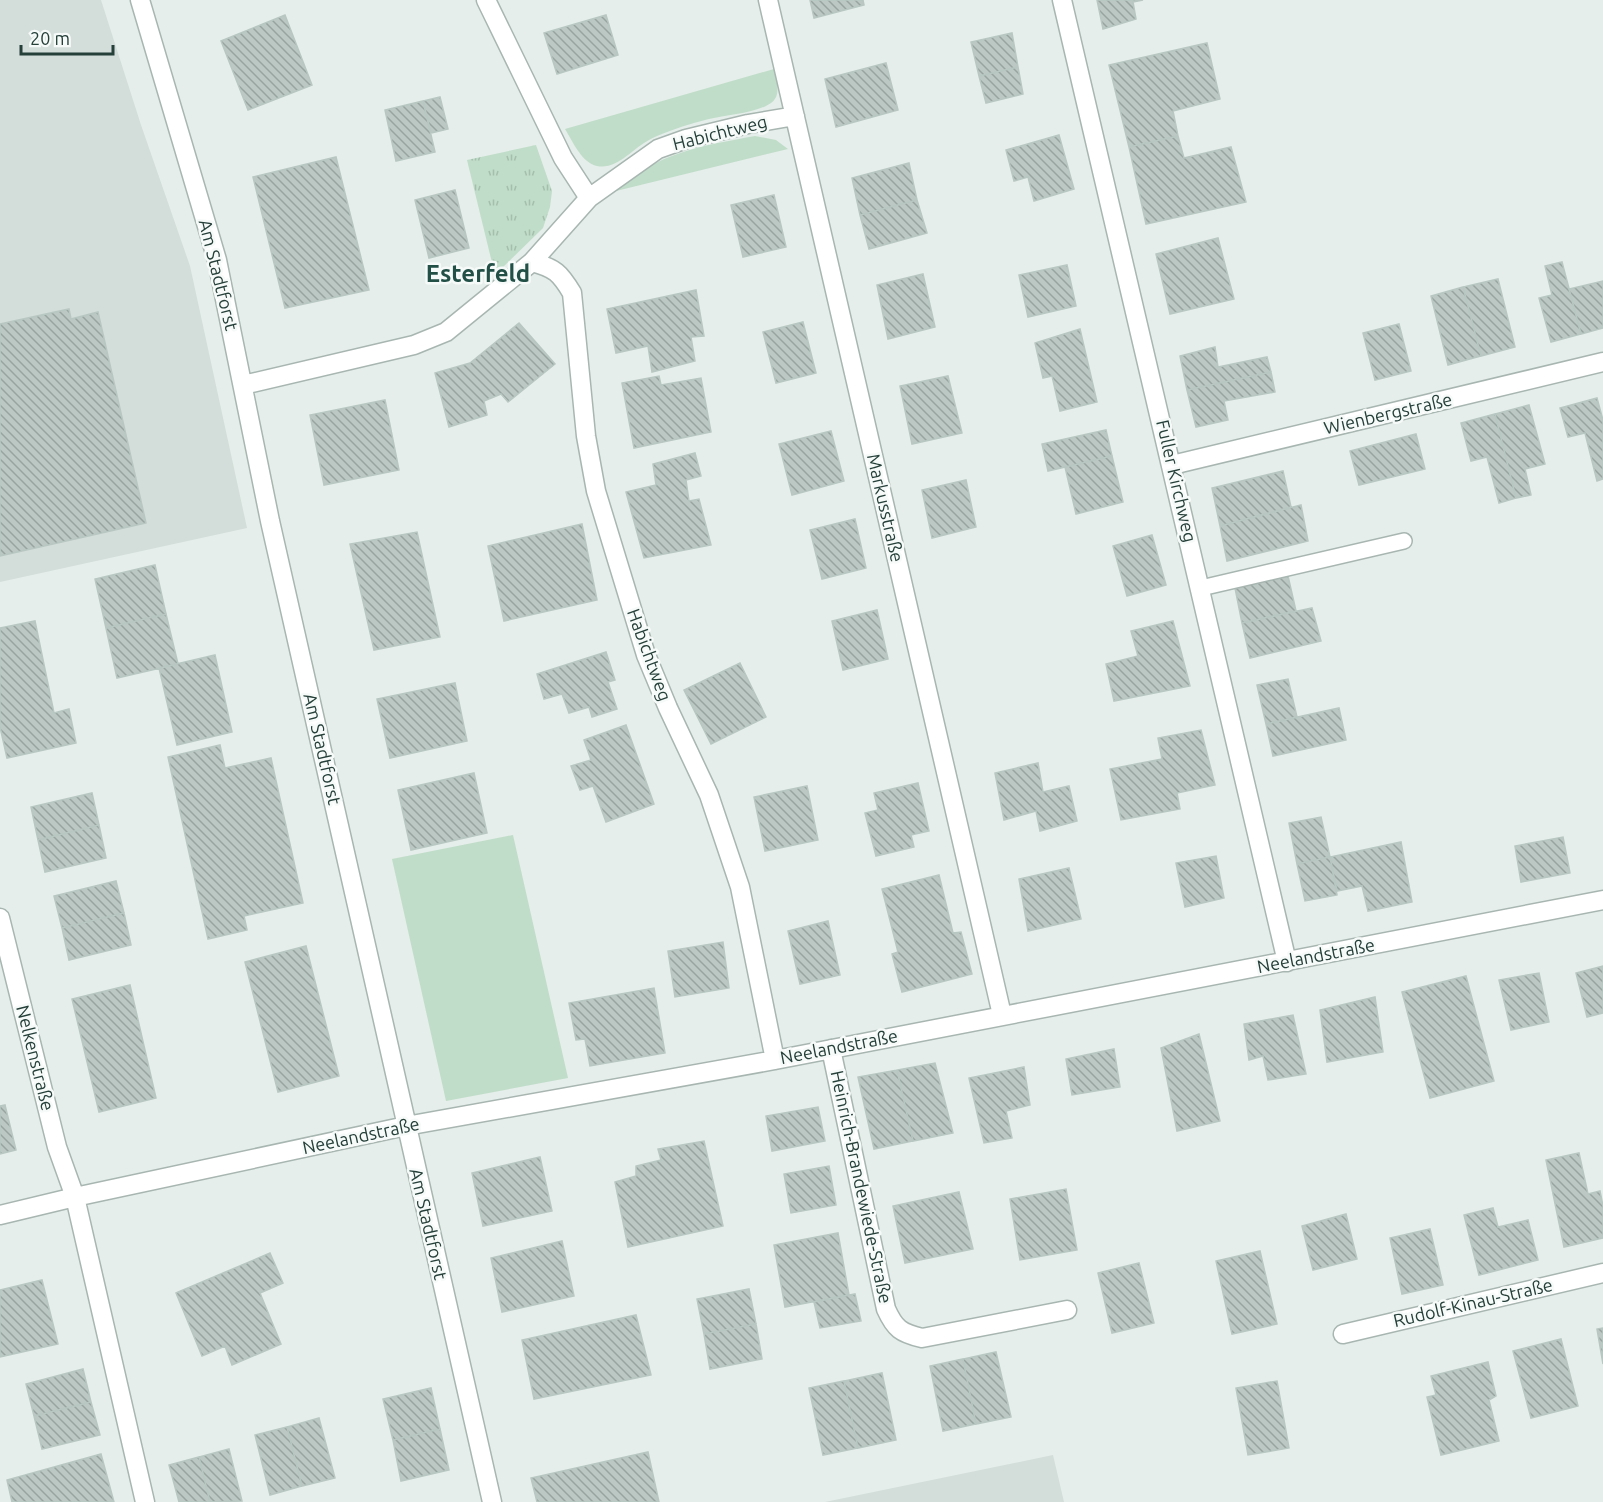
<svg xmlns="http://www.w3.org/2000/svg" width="1603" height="1502" viewBox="0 0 1603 1502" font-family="Ubuntu,sans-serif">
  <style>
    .built { fill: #d3ddd9 }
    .green { fill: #c0ddc9 }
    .park { fill: url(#park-tufts) }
    .building { fill: url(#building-back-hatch); stroke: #b8c7c2; stroke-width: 1.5 }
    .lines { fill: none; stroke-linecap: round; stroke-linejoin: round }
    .lane-casing { stroke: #a8b6b1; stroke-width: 18 }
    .street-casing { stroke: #a8b6b1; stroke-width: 21 }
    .lane { stroke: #fff; stroke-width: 15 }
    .street { stroke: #fff; stroke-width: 18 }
    .labels { text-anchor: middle; stroke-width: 5; stroke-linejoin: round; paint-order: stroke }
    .street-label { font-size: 18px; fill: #253f39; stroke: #f6faf8 }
    .district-label { font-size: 24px; font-weight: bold; fill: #225047; stroke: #f6faf8 }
  </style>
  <defs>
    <pattern id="park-tufts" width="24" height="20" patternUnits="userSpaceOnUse" patternTransform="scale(1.5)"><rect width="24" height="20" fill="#c0ddc9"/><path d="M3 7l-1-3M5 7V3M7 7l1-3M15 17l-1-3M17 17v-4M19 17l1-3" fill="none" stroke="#a5bfad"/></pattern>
    <pattern id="building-back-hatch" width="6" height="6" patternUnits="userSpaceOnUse" patternTransform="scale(1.5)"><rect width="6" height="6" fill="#bbc8c3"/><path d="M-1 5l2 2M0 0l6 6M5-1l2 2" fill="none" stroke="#98a49f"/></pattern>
  </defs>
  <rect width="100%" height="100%" fill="#e5eeea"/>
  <!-- built -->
  <path class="built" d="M0,0H101L141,125L190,266L247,528L0,582Z
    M1053,1455L1064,1502H825Z"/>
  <!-- green -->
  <path class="green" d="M774,69C776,81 782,95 771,103C757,113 727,115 709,119C693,123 663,132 649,140C632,149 617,170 597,166C582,163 573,142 565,129Z
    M755,136L776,140L788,149L616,191C658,152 701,146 755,136Z
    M513,835L568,1078L446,1101L392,859Z"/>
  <!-- park -->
  <path class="park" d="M536,145L552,191L550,207L543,228L495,275L467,160Z"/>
  <!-- building -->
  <path class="building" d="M810,0H863L864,5L814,18Z
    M1097,0H1143L1133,2L1136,19L1103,29Z
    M285,15L312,85L248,110L221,41Z
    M606,15L618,55L557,74L544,33Z
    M1012,33L1018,67L979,76L971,42Z
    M1207,43L1220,99L1173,111L1178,136L1129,147L1109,65Z
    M886,63L898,110L836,127L825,79Z
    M1018,67L1023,94L986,103L979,76Z
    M440,97L448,129L431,133L423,101Z
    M423,101L435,152L396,161L385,110Z
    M1059,135L1074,189L1034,201L1028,177L1014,181L1006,150Z
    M1178,136L1184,158L1231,147L1246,202L1146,224L1129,147Z
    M336,157L369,290L285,308L253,177Z
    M909,163L917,200L860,215L852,178Z
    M455,190L469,248L429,258L415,200Z
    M774,195L786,247L743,257L731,205Z
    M917,200L927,233L869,249L860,215Z
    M1218,238L1234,299L1170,314L1156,254Z
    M1562,262L1581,334L1551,342L1539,298L1552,295L1545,266Z
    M1067,265L1076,306L1028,317L1019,275Z
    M923,274L935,327L888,339L877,285Z
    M1498,279L1515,347L1481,356L1463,287Z
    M1603,281V328L1581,334L1569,289Z
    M1463,287L1481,356L1448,365L1431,296Z
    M696,290L704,336L691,337L695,361L652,372L648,346L616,353L607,309Z
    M69,309L71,319L98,312L146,523L0,556V324Z
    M803,322L816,373L776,383L763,332Z
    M519,323L555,364L508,402L501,394L484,401L487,415L449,427L435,373L470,363Z
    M1399,324L1411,371L1375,380L1363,333Z
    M1080,329L1097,402L1060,411L1052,376L1043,378L1035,343Z
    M1215,347L1218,367L1267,357L1271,372L1187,390L1180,356Z
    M1271,372L1275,392L1224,401L1228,420L1196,427L1187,390Z
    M659,376L661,385L701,378L711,432L634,448L622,383Z
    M948,376L962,433L912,444L900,386Z
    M1597,398L1603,420V479L1597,481L1585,433L1568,437L1560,408Z
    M385,400L399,470L324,485L310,415Z
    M1529,405L1545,464L1525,469L1531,495L1516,498L1495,414Z
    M1495,414L1516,498L1499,503L1487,457L1471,461L1461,423Z
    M1106,430L1112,456L1048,471L1042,444Z
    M831,431L844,481L792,495L779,444Z
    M1416,434L1425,469L1359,485L1350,451Z
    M695,453L701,476L686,480L689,501L699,499L711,545L644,558L626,492L656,485L653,464Z
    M1112,456L1123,502L1076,514L1065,467Z
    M1283,471L1291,507L1220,526L1212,488Z
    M966,480L976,527L932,538L922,490Z
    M1301,505L1308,541L1227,561L1220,526Z
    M855,519L866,568L822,579L810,530Z
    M582,524L597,600L504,621L488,546Z
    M417,532L440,637L374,650L350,544Z
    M1152,535L1166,585L1127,596L1113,546Z
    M155,565L166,614L106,628L95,579Z
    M1288,576L1296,611L1242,623L1235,588Z
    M1312,608L1321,641L1250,658L1242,623Z
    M877,610L888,659L843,670L832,621Z
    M166,614L178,664L117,678L106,628Z
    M35,621L54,713L69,709L76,743L7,758L0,727V628Z
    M1173,621L1190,686L1114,701L1106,664L1138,656L1131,631Z
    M606,652L615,680L608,682L617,709L592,717L589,707L569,713L562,694L544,699L537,674Z
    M215,655L232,732L177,745L159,668Z
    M740,663L766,717L711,744L684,690Z
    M1288,679L1297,717L1266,724L1257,685Z
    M455,683L467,741L390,758L377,699Z
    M1339,708L1346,740L1273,756L1266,724Z
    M626,725L654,804L606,822L593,786L580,790L571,766L591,760L584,740Z
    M1201,730L1215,785L1177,793L1180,809L1121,820L1110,769L1162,759L1158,738Z
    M220,745L225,768L271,758L303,903L244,916L247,930L208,939L168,757Z
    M1038,763L1043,792L1069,786L1077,821L1040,831L1036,811L1004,820L995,773Z
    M474,773L487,833L411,850L398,790Z
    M918,783L929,831L911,835L914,847L876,856L865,813L878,810L874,793Z
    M807,786L818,840L765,851L754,797Z
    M92,793L99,825L38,840L31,807Z
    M1321,817L1330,857L1297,864L1289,823Z
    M99,825L106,858L45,872L38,840Z
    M1563,837L1570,873L1521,882L1515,846Z
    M1401,842L1412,902L1368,911L1362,886L1337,891L1330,857Z
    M1216,856L1224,898L1185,907L1176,863Z
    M1330,857L1337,895L1305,901L1297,864Z
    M1069,868L1081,919L1028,931L1019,879Z
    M939,875L953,933L961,932L972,974L902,992L892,954L898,952L882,889Z
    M116,881L124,913L62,928L54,896Z
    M124,913L131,945L69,960L62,928Z
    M828,921L840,975L800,984L788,931Z
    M723,942L729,988L675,997L668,951Z
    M306,946L339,1076L278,1092L245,962Z
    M1603,966V1013L1587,1017L1576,973Z
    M1539,973L1549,1022L1511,1030L1499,980Z
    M1466,976L1494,1081L1430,1098L1402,992Z
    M130,985L156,1098L99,1112L72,999Z
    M654,988L665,1053L590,1066L585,1039L576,1040L569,1003Z
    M1375,997L1383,1052L1327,1062L1320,1010Z
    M1293,1015L1306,1074L1268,1080L1263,1056L1249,1060L1244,1024Z
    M1199,1034L1220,1121L1177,1131L1161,1048Z
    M1114,1049L1120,1087L1072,1095L1066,1059Z
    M935,1063L953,1133L913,1141L897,1070Z
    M1024,1067L1030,1105L1006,1111L1012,1138L984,1143L969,1078Z
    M897,1070L913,1141L874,1149L858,1077Z
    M5,1105L16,1150L0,1154V1106Z
    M818,1107L825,1141L772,1151L766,1116Z
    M704,1141L723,1226L628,1247L615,1182L636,1176V1166L661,1160L658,1149Z
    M1579,1153L1588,1194L1600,1191L1603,1206V1238L1564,1247L1546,1160Z
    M540,1157L552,1211L483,1226L472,1173Z
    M829,1166L836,1205L791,1213L784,1174Z
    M1066,1189L1077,1250L1020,1260L1010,1199Z
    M959,1192L973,1249L905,1263L893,1206Z
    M1493,1208L1498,1227L1528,1220L1538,1260L1479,1275L1464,1215Z
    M1346,1214L1357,1259L1313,1270L1302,1226Z
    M1430,1229L1443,1285L1402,1294L1390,1238Z
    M838,1233L849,1295L785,1307L774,1245Z
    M562,1241L574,1296L502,1312L491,1258Z
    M1260,1251L1277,1324L1232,1334L1216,1261Z
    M270,1253L283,1283L260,1293L281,1344L232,1365L225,1346L202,1356L176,1293Z
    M1139,1263L1154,1323L1112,1333L1098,1273Z
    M42,1280L58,1344L0,1357V1290Z
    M749,1289L756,1324L704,1334L697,1299Z
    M855,1294L861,1321L820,1328L814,1302Z
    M636,1315L651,1375L534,1399L522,1340Z
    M756,1324L762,1359L710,1369L704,1334Z
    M1603,1328V1364L1597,1329Z
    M1561,1339L1578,1406L1531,1418L1513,1351Z
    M996,1352L1011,1417L976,1424L963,1359Z
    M963,1359L976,1424L943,1431L930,1366Z
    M1488,1362L1496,1396L1489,1400L1499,1441L1441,1455L1427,1397L1436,1395L1431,1376Z
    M83,1369L91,1402L34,1416L26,1384Z
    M882,1373L896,1440L858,1448L844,1381Z
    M844,1381L858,1448L823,1455L809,1388Z
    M1277,1381L1289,1448L1248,1455L1236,1388Z
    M431,1388L440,1429L393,1440L383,1399Z
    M91,1402L100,1435L42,1449L34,1416Z
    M319,1418L335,1478L302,1486L287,1427Z
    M287,1427L302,1486L270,1495L255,1435Z
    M440,1429L449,1470L401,1481L393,1440Z
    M229,1449L242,1501L210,1502L199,1457Z
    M648,1452L659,1502H537L531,1478Z
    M101,1454L114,1502H12L7,1480Z
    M199,1457L210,1502H179L169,1465Z"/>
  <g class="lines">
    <defs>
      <path id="lane" d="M1201,588L1404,541"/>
      <path id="street" d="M140,0L217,260L270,521L492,1502
        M486,0L563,158L589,198
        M768,0L1002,1015
        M1062,0L1287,962
        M532,262C555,268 560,273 572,293L586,436L596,491L646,655L668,708L709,795L740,887L775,1060
        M243,385L414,345L446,332L532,262L589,198L658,149L686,139L748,124L795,116
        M1172,465L1603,362
        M0,918L57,1147L75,1197L145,1502
        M831,1049L886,1309C895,1329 901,1333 922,1338L1067,1310
        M0,1215L75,1197L406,1126L775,1060L1603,900
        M1343,1334L1603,1273"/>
    </defs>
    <!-- lane casing -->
    <use href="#lane" class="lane-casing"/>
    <!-- street casing -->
    <use href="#street" class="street-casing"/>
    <!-- lane -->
    <use href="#lane" class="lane"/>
    <!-- street -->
    <use href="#street" class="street"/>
  </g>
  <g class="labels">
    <!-- street labels -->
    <g class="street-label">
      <text transform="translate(720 133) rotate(-14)" y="6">Habichtweg</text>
      <text transform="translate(218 275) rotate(76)" y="6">Am Stadtforst</text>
      <text transform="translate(1388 414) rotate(-13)" y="6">Wienbergstraße</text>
      <text transform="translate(1176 481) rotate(77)" y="6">Fuller Kirchweg</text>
      <text transform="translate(885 508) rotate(77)" y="6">Markusstraße</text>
      <text transform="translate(649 655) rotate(70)" y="6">Habichtweg</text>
      <text transform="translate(322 749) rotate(77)" y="6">Am Stadtforst</text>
      <text transform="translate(1316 956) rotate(-11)" y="6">Neelandstraße</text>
      <text transform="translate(839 1047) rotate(-11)" y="6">Neelandstraße</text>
      <text transform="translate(35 1058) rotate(76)" y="6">Nelkenstraße</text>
      <text transform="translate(361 1136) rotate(-12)" y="6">Neelandstraße</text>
      <text transform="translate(861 1187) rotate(78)" y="6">Heinrich-Brandewiede-Straße</text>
      <text transform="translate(428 1224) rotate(77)" y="6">Am Stadtforst</text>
      <text transform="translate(1473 1303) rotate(-13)" y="6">Rudolf-Kinau-Straße</text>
    </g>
    <!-- district labels -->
    <g class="district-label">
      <text x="478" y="282">Esterfeld</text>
    </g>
  </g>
  <!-- scale -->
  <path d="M21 45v9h92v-9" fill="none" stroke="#253f39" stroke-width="3"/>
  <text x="30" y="45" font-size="18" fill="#253f39" stroke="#f6faf8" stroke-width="4.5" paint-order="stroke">20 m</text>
</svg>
